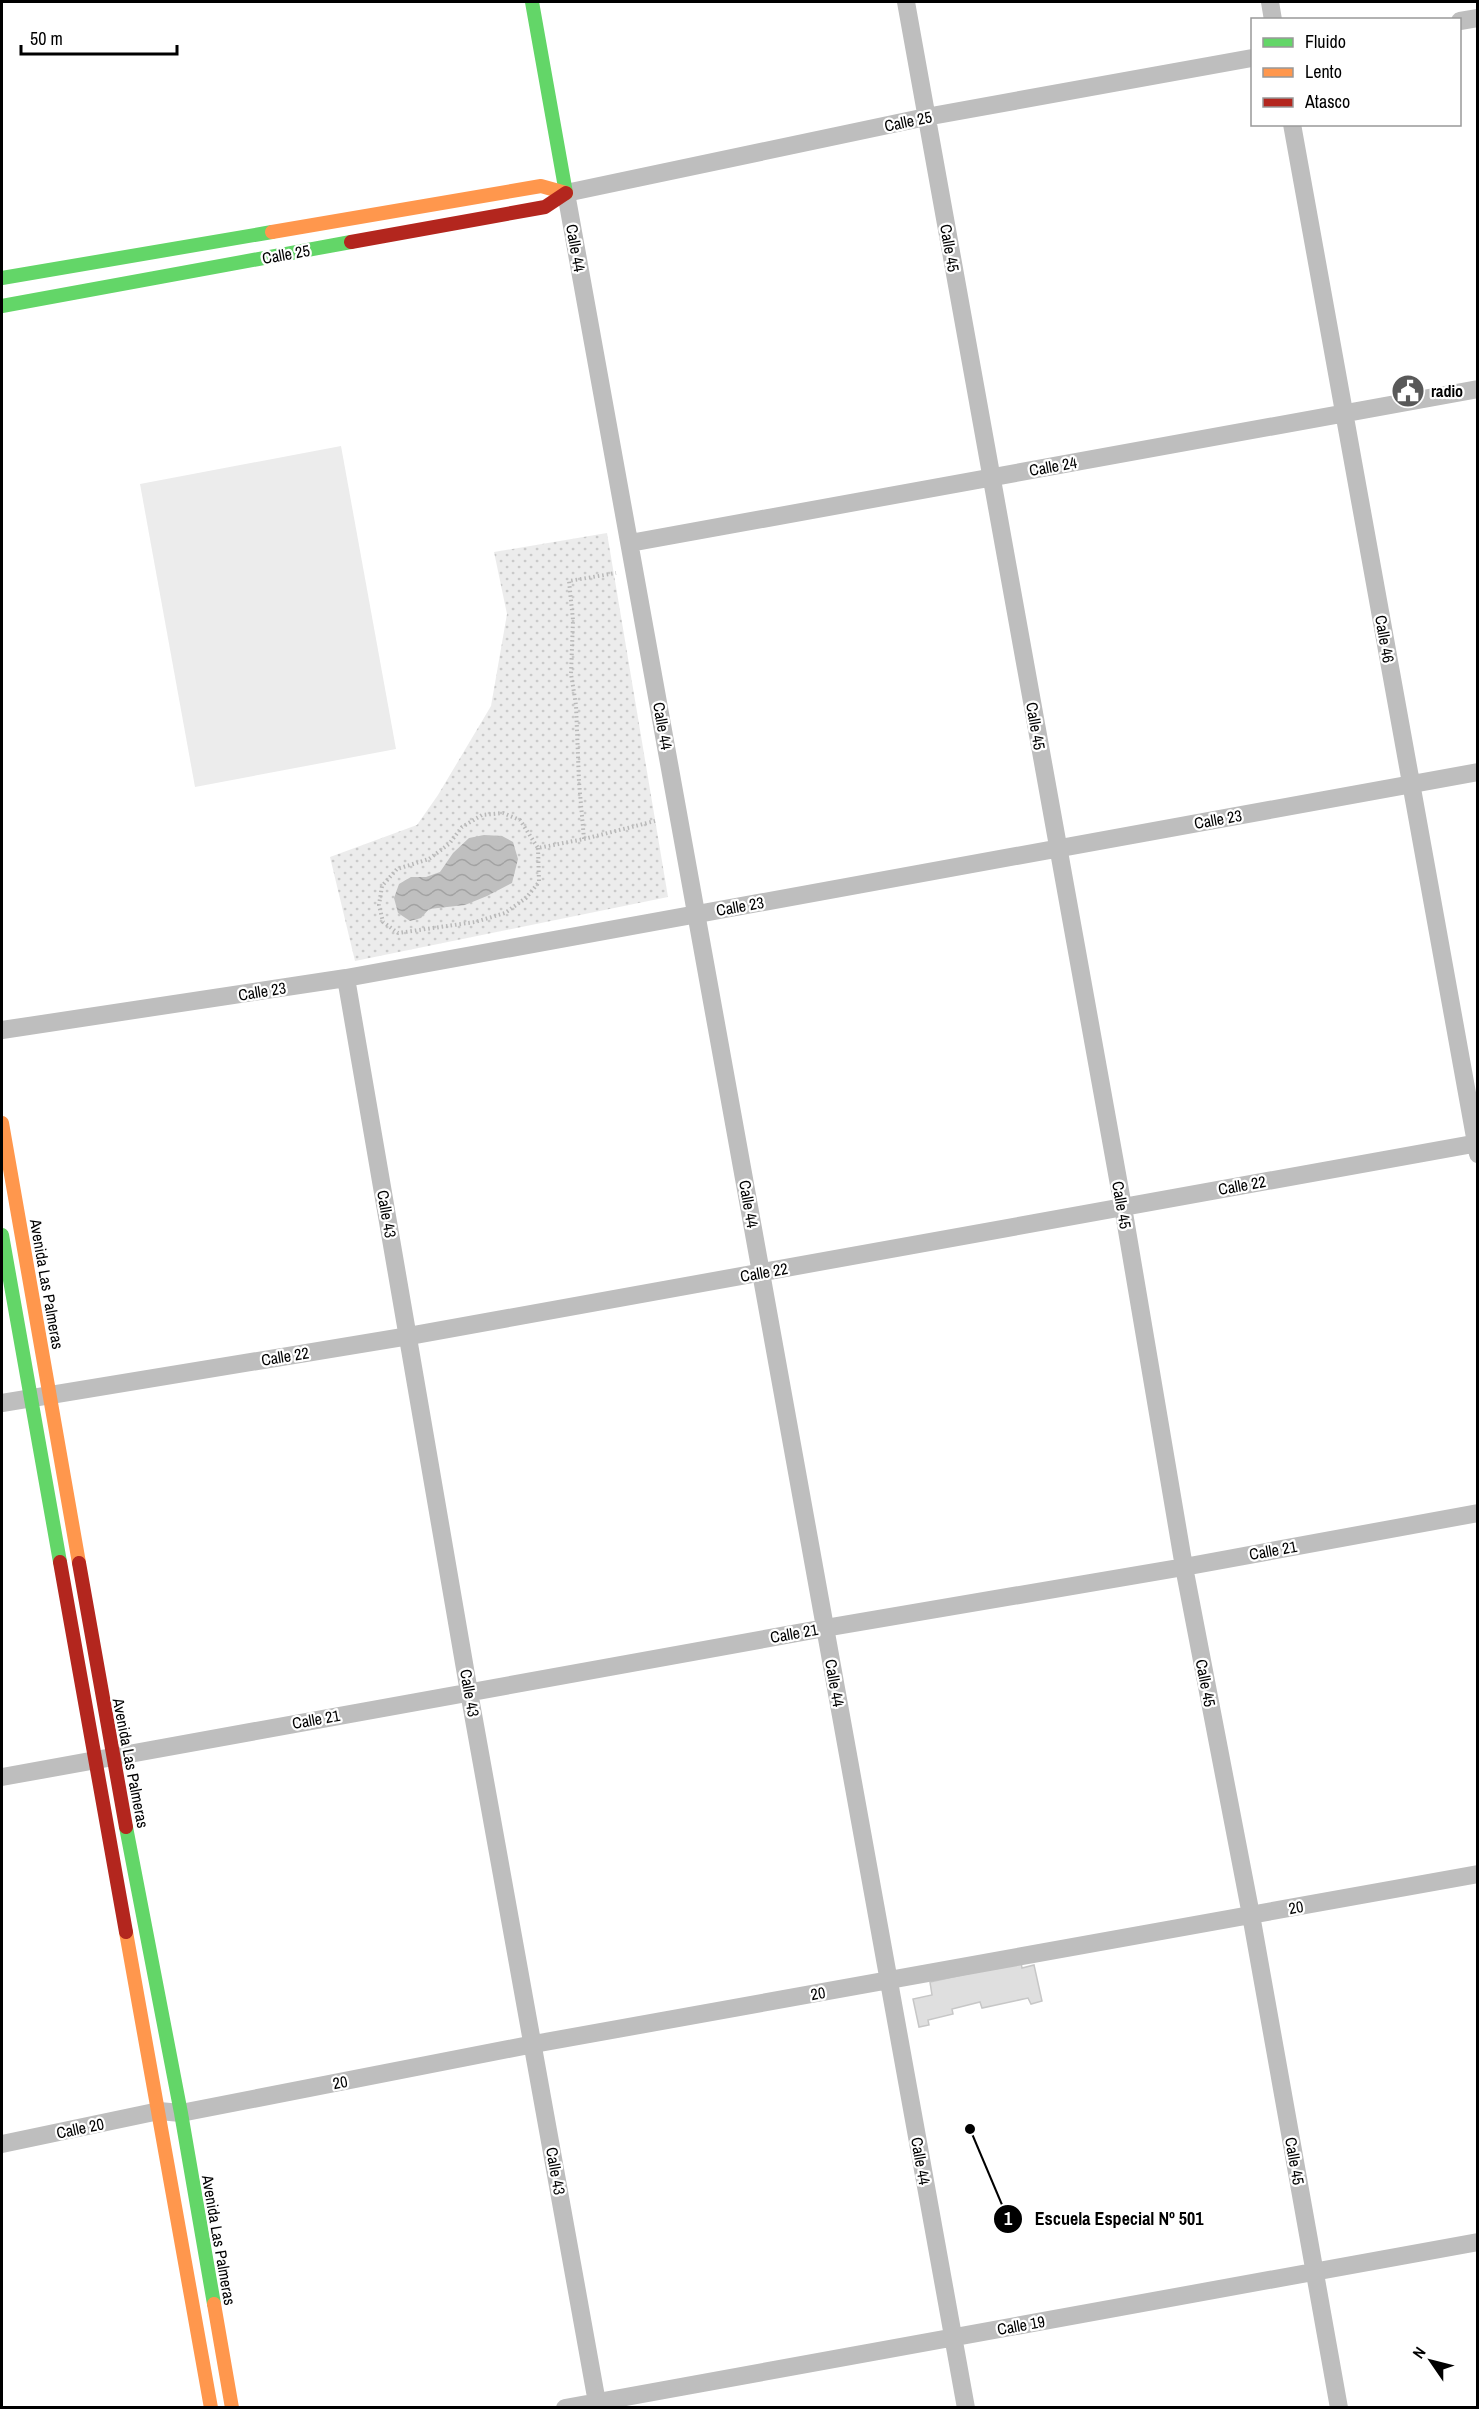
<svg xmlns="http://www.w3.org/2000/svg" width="1479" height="2409" viewBox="0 0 1479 2409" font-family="'Archivo Narrow',sans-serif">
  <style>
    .park { fill: url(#park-dots) }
    .pitch { fill: #ececec }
    .water { fill: url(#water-waves) }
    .building { fill: #dfdfdf; stroke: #c7c7c7; stroke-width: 1.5 }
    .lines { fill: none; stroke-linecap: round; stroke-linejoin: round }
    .path { stroke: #b9b9b9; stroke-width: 4; stroke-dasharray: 1.5 3; stroke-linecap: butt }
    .street { stroke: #bebebe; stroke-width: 18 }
    .fast { stroke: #63d668; stroke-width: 14 }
    .slow { stroke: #ff974d; stroke-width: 14 }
    .jam { stroke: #b3261e; stroke-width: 14 }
    .labels { text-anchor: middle; stroke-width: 4.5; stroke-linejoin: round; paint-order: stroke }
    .street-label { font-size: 16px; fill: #000; stroke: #fff }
    .poi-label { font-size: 16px; font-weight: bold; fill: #000; stroke: #fff; text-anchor: start }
    .leader { fill: none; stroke: #000; stroke-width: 2 }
    .callout-dot { fill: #000; stroke: #fff; stroke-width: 2 }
    .mark-label { font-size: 18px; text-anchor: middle; font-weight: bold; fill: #fff }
    .callout-label { font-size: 18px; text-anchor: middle; font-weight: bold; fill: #000; stroke: #fff; stroke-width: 4.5; stroke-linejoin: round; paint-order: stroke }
  </style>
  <defs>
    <pattern id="park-dots" width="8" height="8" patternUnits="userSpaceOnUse" patternTransform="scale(1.5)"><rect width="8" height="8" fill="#ececec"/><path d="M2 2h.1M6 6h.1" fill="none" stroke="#c9c9c9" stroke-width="1.8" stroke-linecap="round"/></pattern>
    <pattern id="water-waves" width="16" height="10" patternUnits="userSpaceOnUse" patternTransform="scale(1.5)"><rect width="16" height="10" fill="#bfbfbf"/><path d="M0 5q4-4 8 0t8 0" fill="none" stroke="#a2a2a2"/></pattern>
  </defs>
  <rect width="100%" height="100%" fill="#fff"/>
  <!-- park -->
  <path class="park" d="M607,533L668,897L355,961L330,857L417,825L438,795L491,706L507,614L494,552Z"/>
  <!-- pitch -->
  <path class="pitch" d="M341,446L396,749L195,787L140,484Z"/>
  <!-- water -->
  <path class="water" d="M484,835L502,836L513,842L518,859L512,883L487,896L465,905L429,909L421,918L410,921L398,913L394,898L399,884L411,877H426L440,872L453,853L469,838Z"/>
  <!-- building -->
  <path class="building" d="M1021,1962L1022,1968L1034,1965L1042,2001L1031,2004L1028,1998L982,2008L980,2002L952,2009L953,2014L928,2020L929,2025L919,2027L913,1999L932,1995L930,1982Z"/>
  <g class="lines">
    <!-- path -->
    <path class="path" d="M584,839L655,821
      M538,848L539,882L526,898L505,913L475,922L398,933L383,922L379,905L382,886L397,869L429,859L449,844L462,827L482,815L503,813L520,820L538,848L584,839L579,782L576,705L571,674L573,620L569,581L616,573"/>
    <!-- street -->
    <path class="street" d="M906,2L1123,1207L1184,1567L1251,1915L1339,2408
      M1270,2L1273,20
      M1460,21L1478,18
      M1292,124L1478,1154
      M630,543L1478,389
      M346,978L469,1692L598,2408
      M2,1030L346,978L1478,772
      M2,1403L409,1336L1478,1143
      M2,1777L825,1628L1184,1567L1478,1513
      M2,2144L159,2111L181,2113L534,2044L1478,1874
      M565,2408L1478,2242
      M966,2408L566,193L926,117L1252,58"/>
    <!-- fast -->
    <path class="fast" d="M532,2L566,193
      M2,278L272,232
      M2,306L351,242
      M2,1235L60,1562
      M126,1827L181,2113L214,2304"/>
    <!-- slow -->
    <path class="slow" d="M272,232L541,186L566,193
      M2,1123L79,1563
      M126,1932L211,2408
      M214,2304L232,2408"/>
    <!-- jam -->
    <path class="jam" d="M351,242L545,207L566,193
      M60,1562L126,1932
      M79,1563L126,1827"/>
  </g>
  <!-- icons -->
  <defs>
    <symbol id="civic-disc" viewBox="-11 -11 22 22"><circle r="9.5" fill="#595959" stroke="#fff"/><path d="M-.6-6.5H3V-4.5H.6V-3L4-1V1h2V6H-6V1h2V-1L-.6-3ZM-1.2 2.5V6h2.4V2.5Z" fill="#fff"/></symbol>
  </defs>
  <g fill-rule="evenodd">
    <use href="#civic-disc" x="1389" y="372" width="38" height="38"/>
  </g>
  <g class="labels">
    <!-- street labels -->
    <g class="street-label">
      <text transform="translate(908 121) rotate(-12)" y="6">Calle 25</text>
      <text transform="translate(576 248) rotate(80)" y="6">Calle 44</text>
      <text transform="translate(950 248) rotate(80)" y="6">Calle 45</text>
      <text transform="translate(286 254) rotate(-10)" y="6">Calle 25</text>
      <text transform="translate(1053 466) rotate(-10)" y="6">Calle 24</text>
      <text transform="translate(1385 639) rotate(80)" y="6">Calle 46</text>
      <text transform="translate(663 726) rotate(80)" y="6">Calle 44</text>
      <text transform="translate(1036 726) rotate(80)" y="6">Calle 45</text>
      <text transform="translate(1218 819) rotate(-10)" y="6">Calle 23</text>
      <text transform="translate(740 906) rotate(-10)" y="6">Calle 23</text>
      <text transform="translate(262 991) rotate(-9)" y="6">Calle 23</text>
      <text transform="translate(1242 1185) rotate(-10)" y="6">Calle 22</text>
      <text transform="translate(749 1204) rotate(80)" y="6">Calle 44</text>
      <text transform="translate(1122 1205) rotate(80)" y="6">Calle 45</text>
      <text transform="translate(387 1214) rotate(80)" y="6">Calle 43</text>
      <text transform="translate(764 1272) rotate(-10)" y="6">Calle 22</text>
      <text transform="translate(47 1284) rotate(80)" y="6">Avenida Las Palmeras</text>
      <text transform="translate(285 1356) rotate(-9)" y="6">Calle 22</text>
      <text transform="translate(1273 1550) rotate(-10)" y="6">Calle 21</text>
      <text transform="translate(794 1633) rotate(-10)" y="6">Calle 21</text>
      <text transform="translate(835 1683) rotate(80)" y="6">Calle 44</text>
      <text transform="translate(1206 1683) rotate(79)" y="6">Calle 45</text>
      <text transform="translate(470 1693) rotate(80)" y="6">Calle 43</text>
      <text transform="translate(316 1719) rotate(-10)" y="6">Calle 21</text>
      <text transform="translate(131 1763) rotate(79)" y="6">Avenida Las Palmeras</text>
      <text transform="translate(1296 1907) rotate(-10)" y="6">20</text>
      <text transform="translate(818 1993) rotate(-10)" y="6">20</text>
      <text transform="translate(340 2082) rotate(-11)" y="6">20</text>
      <text transform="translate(80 2128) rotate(-12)" y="6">Calle 20</text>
      <text transform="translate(921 2161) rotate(80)" y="6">Calle 44</text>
      <text transform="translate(1295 2161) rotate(80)" y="6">Calle 45</text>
      <text transform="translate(556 2171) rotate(80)" y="6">Calle 43</text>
      <text transform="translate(219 2240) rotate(80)" y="6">Avenida Las Palmeras</text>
      <text transform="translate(1021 2325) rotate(-10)" y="6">Calle 19</text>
    </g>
    <!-- poi labels -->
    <g class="poi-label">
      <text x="1431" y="397">radio</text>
    </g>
  </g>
  <!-- callouts -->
  <path class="leader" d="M970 2129L1008 2219"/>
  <g class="callout-dot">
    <circle cx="970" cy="2129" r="6"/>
    <circle cx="1008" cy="2219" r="15"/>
  </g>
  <g class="mark-label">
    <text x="1008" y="2225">1</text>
  </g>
  <g class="callout-label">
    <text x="1119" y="2225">Escuela Especial Nº 501</text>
  </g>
  <!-- border -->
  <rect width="1479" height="2409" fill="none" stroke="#000000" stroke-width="6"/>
  <!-- legend -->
  <rect x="1251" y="18" width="210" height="108" fill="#ffffff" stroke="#999999" stroke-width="1.5"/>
  <rect x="1263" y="38" width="30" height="9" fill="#63d668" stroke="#999999" stroke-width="1.5"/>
  <text x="1305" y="48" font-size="18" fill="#000000">Fluido</text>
  <rect x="1263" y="68" width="30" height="9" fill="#ff974d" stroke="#999999" stroke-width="1.5"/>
  <text x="1305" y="78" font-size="18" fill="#000000">Lento</text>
  <rect x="1263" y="98" width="30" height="9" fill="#b3261e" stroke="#999999" stroke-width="1.5"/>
  <text x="1305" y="108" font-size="18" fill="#000000">Atasco</text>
  <!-- north arrow -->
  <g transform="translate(1431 2361) rotate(305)" stroke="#ffffff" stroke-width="4.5" paint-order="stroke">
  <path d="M0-4.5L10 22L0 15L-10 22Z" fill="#000000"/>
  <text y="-9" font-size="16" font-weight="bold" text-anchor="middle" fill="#000000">N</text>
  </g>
  <!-- scale -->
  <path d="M21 45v9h156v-9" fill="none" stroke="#000000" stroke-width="3"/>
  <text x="30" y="45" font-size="18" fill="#000000" stroke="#ffffff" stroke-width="4.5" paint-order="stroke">50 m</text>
</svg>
